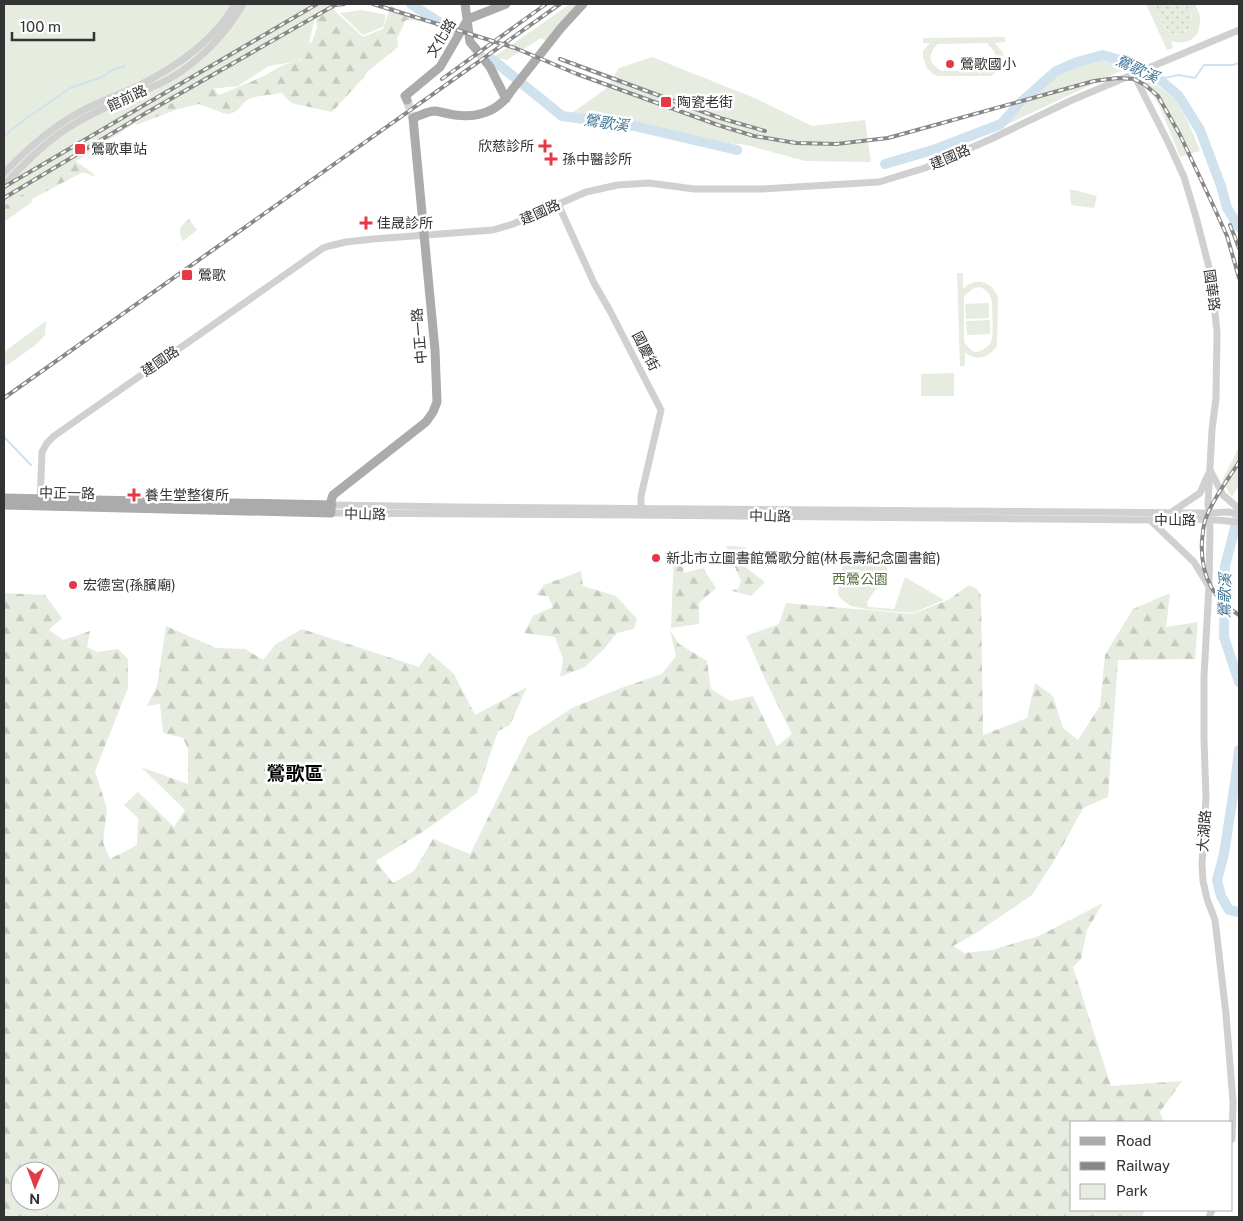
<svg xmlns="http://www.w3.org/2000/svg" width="1243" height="1221" viewBox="0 0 1243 1221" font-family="'Public Sans','Noto Sans TC',sans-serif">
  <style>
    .grass { fill: url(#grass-dots) }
    .forest { fill: url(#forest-firs); fill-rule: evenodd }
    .park { fill: #e6ecdf; fill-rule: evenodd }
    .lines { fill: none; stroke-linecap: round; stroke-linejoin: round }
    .stream { stroke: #cfe2ee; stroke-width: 2 }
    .river { stroke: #cfe2ee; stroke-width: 10 }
    .major-tunnel { stroke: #d6d6d6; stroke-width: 9; stroke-dasharray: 9 4.5; stroke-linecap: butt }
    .minor { stroke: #d0d0d0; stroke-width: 7 }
    .major { stroke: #ababab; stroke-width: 9 }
    .rail-casing { stroke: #888; stroke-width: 4 }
    .rail { stroke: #fff; stroke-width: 2; stroke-dasharray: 5.5; stroke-linecap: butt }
    .poi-dot { fill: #e63946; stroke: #fff; stroke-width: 2 }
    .labels { text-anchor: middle; stroke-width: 5; stroke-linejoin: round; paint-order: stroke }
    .street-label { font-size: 14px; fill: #333; stroke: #fff }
    .poi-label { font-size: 14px; fill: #333; stroke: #fff; text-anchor: start }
    .park-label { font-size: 14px; fill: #56703f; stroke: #fff }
    .water-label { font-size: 15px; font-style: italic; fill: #3f7597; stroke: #fff }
    .district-label { font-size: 19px; font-weight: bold; fill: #000; stroke: #fff }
  </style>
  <defs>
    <pattern id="grass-dots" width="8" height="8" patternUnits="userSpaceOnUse" patternTransform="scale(1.25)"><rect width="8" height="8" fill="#e6ecdf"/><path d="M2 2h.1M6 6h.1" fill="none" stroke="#c6cbc0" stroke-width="1.8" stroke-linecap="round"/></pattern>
    <pattern id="forest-firs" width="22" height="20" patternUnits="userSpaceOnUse" patternTransform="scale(1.25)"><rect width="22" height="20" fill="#e6ecdf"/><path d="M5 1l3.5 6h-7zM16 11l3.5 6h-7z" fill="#c6cbc0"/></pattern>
  </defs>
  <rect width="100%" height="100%" fill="#fff"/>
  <!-- grass -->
  <path class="grass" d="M1155,4H1187C1193,18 1196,27 1179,35C1163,33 1161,17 1155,4Z"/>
  <!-- forest -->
  <path class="forest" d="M314,4H332L335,11L363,37L383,29L391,6L421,21L406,20L397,38L398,47L367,72L365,76L332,112L291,103L282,93C275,94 254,96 249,99C241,103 239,114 226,114L199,104L178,109L136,125L135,123L169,104L213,87L219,95L262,77L283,65L301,60L300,49L312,42L317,28Z
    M74,160L95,175L93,176L83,172L32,199V202L4,222V205Z
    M189,219L197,230L183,241C177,231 180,226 189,219Z
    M726,546L746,547L740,563L765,582L751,596L729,590L738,589L741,581Z
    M674,550L680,552L684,573L703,568L716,588L699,603V624L671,628Z
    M581,571L583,586L616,596L637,619L634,629L617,633L603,650L585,667L560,677L563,659L555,637L524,633L533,616L553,607L548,596L536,595L544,585Z
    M969,585L977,589L981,596L983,735L1027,718L1035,683L1053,696L1063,728L1078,740L1100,706L1105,655L1133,609L1170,593L1166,627L1198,622L1195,659L1118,660L1108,797L1083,808L1057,856L1032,895L976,933L953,946L964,953L992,950L1039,936L1103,903L1087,930L1081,959L1073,967L1111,1086L1182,1081L1160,1112L1164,1122H1072V1210H1145L1142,1217H4V593L45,595L62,618L49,630L63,640L90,631L87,647L97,652L118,649L128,659V688L95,771L107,809L103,842L110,859L137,845L138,818L124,805L138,792L174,827L185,810L141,767L188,784V749L183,738L163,733L160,704L147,706L157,686L166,626L216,648L245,649L263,660L276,644L302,629L419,667L429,652L454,674L475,715L527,687L510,725L498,731L477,793L427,829L376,861L393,883L414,871L433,839L470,854L528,737L572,708L621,688L662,674L676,656L670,630L679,644L707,661L711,689L730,701L753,696L777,746L792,734L764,677L746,636L779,624L786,603L913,614L948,600ZM20,1171H50V1201H20Z"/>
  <!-- park -->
  <path class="park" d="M4,4H315L314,22L307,51L298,61L269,66L238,86L209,89L169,104L135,123L86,155L4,206Z
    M570,4H580L546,41L541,38L507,60L494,57Z
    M1146,4H1155C1159,12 1162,27 1170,32C1180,40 1192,29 1192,19C1192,14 1189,8 1187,4H1195C1197,8 1200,14 1200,19C1201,38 1188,46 1171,41L1173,48L1167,50Z
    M362,10L386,15L383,27L363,35L340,13Z
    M1005,37V42L995,43L1003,53L1004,59L1000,69L991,76H938L933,74L927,68L923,57V51L930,43H923V38ZM987,43L994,51L997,59L994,64L986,71H941C928,63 927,54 938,44Z
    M652,57L757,99L812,126L865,120L871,162L805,161L747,145L718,142L624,122L569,115L607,88L619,68Z
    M1103,59L1129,67L1004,126L1060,72Z
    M1143,79L1157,85L1174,98L1189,124L1200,151L1180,157L1160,107Z
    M1070,189L1097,196L1094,208L1071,205Z
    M957,273H963V289C975,276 993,281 998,298L997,346C989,358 975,362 965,352V366H960ZM980,287C987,290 990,294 992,302C992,311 994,335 991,342C988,348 980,352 974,352L969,348L964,342V296L974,288Z
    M989,303V318L966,319L965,304Z
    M990,320V334L967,335L966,321Z
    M46,321L45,335L37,344L6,366L4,363V352Z
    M954,373V396H921V374Z
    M1239,447V485L1232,497L1222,481Z
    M865,554L873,556L885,563L889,574L886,580L875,590L867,602L868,607L894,609L905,577L944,600L913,613L865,609L851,606L841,599L838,594L839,578L844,563Z"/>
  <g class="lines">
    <!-- stream -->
    <path class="stream" d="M1159,79L1179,75L1195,78L1204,65H1233L1239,63
      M4,136L28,117L72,87L100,78L114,69L125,66
      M4,437L31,465"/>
    <!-- river -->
    <path class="river" d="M411,4L451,30
      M493,60L562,116L634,126L737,150
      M885,164L936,149L1001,124L1019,104L1056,71L1077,62L1103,55L1127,62L1159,79L1178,95L1200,130L1221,186L1227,208L1239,227
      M1239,512L1225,566L1224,637L1239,682
      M1239,750L1236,776L1224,854L1217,880L1221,896L1229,910L1239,912"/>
    <!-- major-tunnel -->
    <path class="major-tunnel" d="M476,49L486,62
      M407,100L413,118"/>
    <!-- minor -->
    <path class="minor" d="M1134,75L1168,142L1184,177L1196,217L1211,275L1217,332L1216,398L1212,430L1208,504L1210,528L1209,586L1204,676V739L1206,798L1202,864L1203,881L1207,899L1215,920L1226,1014L1233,1102L1232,1139
      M4,173C26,150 50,128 78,113C96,103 115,96 134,88C173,69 214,42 235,4
      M4,185C26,162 48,139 76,123C105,105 139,95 169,79C199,62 226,34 243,4
      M558,204L594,283L610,311L661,410L641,496V509
      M1210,470L1223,495L1239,509
      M40,503L42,452L47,443L54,436L273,283L323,248L329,246L346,242L373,239L493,230L513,224L586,192L618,185L649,183L694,189H761L879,182L925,168L991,139L1072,100L1239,30
      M332,505L456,507L1208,513L1228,512L1239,514
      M1172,512L1200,493L1208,475
      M331,513L632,515L1150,520L1204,519L1239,522
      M1149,519L1194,562L1208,585
      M1209,1217L1212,1210"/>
    <!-- major -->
    <path class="major" d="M465,4L470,42L476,49
      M468,19L506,4
      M486,62L490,67L506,99
      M407,100L405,96L440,67L468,19
      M4,498L332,505
      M4,505L331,513V501L333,495L426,422L433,412L437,402L435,350L413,118C419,116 428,111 435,111C442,112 448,114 455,115C479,118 499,111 512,90L561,28L583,4"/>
    <defs>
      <path id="rail" d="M373,4L515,48L577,74L718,125L754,136L796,143L836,144L888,138L1094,81L1117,78L1134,79L1145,85L1158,96L1180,135L1213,205L1227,236L1239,278
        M560,59L720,118L765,131
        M442,79L546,4
        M4,187L317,4
        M4,198L146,113L335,5L344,4
        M1230,225L1239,248
        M4,398L560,4
        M1239,462C1229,478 1212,500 1206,518C1203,525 1203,533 1202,540C1200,572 1211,598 1239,615"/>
    </defs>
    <!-- rail casing -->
    <use href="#rail" class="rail-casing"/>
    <!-- rail -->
    <use href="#rail" class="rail"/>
  </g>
  <!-- markers -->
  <g class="poi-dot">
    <circle cx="950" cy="64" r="5"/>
    <rect x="660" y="96" width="12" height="12" rx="2.5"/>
    <path d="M542.5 138.5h5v5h5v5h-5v5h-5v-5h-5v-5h5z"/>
    <rect x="74" y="143" width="12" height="12" rx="2.5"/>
    <path d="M548.5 151.5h5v5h5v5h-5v5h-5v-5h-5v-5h5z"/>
    <path d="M363.5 215.5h5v5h5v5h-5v5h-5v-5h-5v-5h5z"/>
    <rect x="181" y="269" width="12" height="12" rx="2.5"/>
    <path d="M131.5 487.5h5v5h5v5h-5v5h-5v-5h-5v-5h5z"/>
    <circle cx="656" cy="558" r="5"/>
    <circle cx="73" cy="585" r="5"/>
  </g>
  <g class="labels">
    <!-- street labels -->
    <g class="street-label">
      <text transform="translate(441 38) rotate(-59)" y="5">文化路</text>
      <text transform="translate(127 98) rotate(-25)" y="5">館前路</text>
      <text transform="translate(950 157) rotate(-23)" y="5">建國路</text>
      <text transform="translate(540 212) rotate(-24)" y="5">建國路</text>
      <text transform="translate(1212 290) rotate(82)" y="5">國華路</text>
      <text transform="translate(419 336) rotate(-95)" y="5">中正一路</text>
      <text transform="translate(646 351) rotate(63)" y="5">國慶街</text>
      <text transform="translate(160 361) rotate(-34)" y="5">建國路</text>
      <text transform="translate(67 493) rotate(1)" y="5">中正一路</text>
      <text transform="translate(365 514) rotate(1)" y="5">中山路</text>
      <text transform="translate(770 516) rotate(1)" y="5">中山路</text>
      <text x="1175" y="525">中山路</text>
      <text transform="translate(1204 831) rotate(-86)" y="5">大湖路</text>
    </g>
    <!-- poi labels -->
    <g class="poi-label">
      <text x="960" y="69">鶯歌國小</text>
      <text x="677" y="107">陶瓷老街</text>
      <text x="534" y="151" text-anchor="end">欣慈診所</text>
      <text x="91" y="154">鶯歌車站</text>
      <text x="562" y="164">孫中醫診所</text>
      <text x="377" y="228">佳晟診所</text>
      <text x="198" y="280">鶯歌</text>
      <text x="145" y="500">養生堂整復所</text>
      <text x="666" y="563">新北市立圖書館鶯歌分館(林長壽紀念圖書館)</text>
      <text x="83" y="590">宏德宮(孫臏廟)</text>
    </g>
    <!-- park labels -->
    <g class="park-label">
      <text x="860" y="584">西鶯公園</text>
    </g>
    <!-- water labels -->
    <g class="water-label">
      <text transform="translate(1137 69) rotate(25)" y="5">鶯歌溪</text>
      <text transform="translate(606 123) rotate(8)" y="5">鶯歌溪</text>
      <text transform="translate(1225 596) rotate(-89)" y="5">鶯歌溪</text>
    </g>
    <!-- district labels -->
    <g class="district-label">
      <text x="295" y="780">鶯歌區</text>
    </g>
  </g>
  <!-- border -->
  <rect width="1243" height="1221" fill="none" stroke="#333333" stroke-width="10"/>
  <!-- legend -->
  <rect x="1070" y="1121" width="162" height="90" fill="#ffffff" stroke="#adadad"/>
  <rect x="1080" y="1137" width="25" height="8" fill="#ababab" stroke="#adadad"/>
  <text x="1116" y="1146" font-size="15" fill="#333333">Road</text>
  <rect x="1080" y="1162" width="25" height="8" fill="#888888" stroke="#adadad"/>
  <text x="1116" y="1171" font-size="15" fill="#333333">Railway</text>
  <rect x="1080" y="1184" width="25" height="15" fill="#e6ecdf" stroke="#adadad"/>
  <text x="1116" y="1196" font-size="15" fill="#333333">Park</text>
  <!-- north arrow -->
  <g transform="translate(35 1186) rotate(181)"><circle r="24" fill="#ffffff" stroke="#adadad"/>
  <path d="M0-4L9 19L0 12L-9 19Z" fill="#e63946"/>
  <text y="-8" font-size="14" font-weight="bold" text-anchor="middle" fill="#333333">N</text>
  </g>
  <!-- scale -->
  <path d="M12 32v8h82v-8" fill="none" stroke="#333333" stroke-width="2.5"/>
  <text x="20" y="32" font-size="15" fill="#333333" stroke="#ffffff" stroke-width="4" paint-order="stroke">100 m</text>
</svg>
